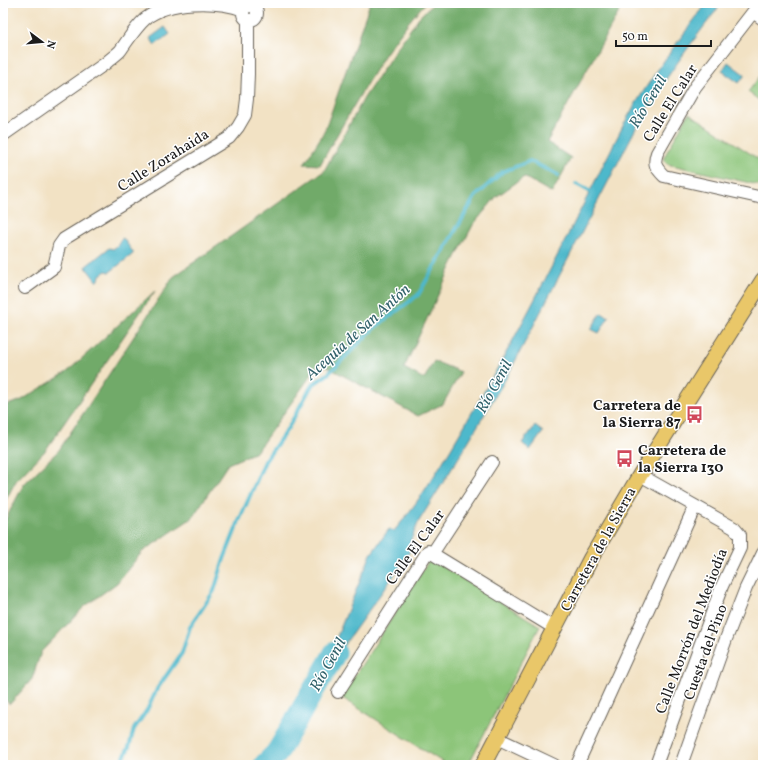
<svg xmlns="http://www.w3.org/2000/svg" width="766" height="768" viewBox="0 0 766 768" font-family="Vollkorn,serif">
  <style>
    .green { fill: #8cc579; stroke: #54704a }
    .forest { fill: #71aa69; stroke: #466342 }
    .water { fill: #4eb8cb; stroke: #356a74 }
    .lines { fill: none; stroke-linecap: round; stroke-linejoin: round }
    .stream { stroke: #4eb8cb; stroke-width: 4 }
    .river { stroke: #4eb8cb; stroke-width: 23 }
    .minor-casing { stroke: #676157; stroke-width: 14 }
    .major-casing { stroke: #676157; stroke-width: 17 }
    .minor { stroke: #fff; stroke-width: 12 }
    .major { stroke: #e9c769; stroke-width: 15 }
    .labels { text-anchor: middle; stroke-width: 3; stroke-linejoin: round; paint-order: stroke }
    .street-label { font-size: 15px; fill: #1c1c1c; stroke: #fff }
    .poi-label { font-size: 15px; font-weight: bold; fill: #1c1c1c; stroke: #fff; text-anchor: end }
    .water-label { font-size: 16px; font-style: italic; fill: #32626b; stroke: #fff }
  </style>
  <rect width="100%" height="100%" fill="#fff"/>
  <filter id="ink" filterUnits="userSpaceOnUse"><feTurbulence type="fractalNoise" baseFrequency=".025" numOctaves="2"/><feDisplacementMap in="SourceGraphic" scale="8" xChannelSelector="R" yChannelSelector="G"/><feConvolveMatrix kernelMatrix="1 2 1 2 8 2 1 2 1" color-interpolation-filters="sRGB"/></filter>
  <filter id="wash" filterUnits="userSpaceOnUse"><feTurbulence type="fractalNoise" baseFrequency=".012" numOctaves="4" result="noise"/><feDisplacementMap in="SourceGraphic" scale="16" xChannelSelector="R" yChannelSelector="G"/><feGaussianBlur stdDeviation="0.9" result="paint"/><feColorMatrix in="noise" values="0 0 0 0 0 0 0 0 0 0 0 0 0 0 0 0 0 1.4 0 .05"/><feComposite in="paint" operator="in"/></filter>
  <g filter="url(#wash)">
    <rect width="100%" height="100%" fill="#f2e2c4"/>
    <!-- green -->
    <path class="green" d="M760,76L763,78V103L748,92Z
      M689,113L763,162V186L667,164L664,161V157Z
      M430,559L540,626L468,765H447L341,697Z"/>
    <!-- forest -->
    <path class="forest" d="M370,3H426C410,18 397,38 384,56C361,92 341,128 320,165L304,164L321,137L326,127Z
      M434,3H624L547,142L571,158L552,193L524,177L496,197L473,225L453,263L404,368L424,379L434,361L461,372L443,404L418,416L320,363L256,452L228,464L192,518L142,552L117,583L84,607L41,652L32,679L10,704L3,698V524L24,484L59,450L173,277L324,171L364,98L395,51L419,17Z
      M155,291L45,451L16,481L3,505V406L20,401L67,372Z"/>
    <!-- water -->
    <path class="water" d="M707,3H722C691,43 662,82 637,126L508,375L456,462L419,521L410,542L414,545L397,571L319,680L371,554L389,529L394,531C421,500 446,457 467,421C525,324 574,222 625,122C649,79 678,41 707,3Z
      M165,27L170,34L155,45L150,38Z
      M728,62L745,75L739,83L722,71Z
      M123,238L133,252V254L110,272L106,271L100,275L99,280L97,282L87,269L86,266L109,248L113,249C117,246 119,245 120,240Z
      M601,313L609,317L599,333L591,329Z
      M535,426L543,432L530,450L522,443Z"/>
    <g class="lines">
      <!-- stream -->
      <path class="stream" d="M576,184L593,193
        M120,765L129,747L134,729L147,710L157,689L182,653L190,627L214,591L224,559L239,521L265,461L288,428L312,385L328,374L373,329L418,295L475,197L502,172L530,161L558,175"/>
      <!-- river -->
      <path class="river" d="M265,765L277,753L335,653"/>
    </g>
  </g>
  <g filter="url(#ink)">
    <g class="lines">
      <defs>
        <path id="minor" d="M760,3L695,87L657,153C653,164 656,168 664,176L763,198
          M243 13a7 7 0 1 1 14 0a7 7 0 1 1-14 0Z
          M753,12L763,19
          M3,135L106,63C110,59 116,55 120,51C128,40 135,28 145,19C169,0 216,0 244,10
          M25,288L54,267L59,246L64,239L229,138L238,127L245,115L247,99L248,74V20
          M640,475L734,528L740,535V548L722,586L656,765
          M432,554L492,462
          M338,692L428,551L554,628
          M497,738L554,765
          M577,765L695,506
          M681,765L726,639L746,588L763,553"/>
        <path id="major" d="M483,765L591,558L640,475L763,280"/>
      </defs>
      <!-- minor casing -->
      <use href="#minor" class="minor-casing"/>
      <!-- major casing -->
      <use href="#major" class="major-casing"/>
      <!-- minor -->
      <use href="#minor" class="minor"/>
      <!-- major -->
      <use href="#major" class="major"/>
    </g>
  </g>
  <!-- icons -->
  <defs>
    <symbol id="bus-bare" viewBox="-9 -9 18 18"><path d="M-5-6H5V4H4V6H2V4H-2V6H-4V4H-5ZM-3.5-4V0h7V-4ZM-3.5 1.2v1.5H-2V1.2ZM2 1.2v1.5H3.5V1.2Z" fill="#d1495b" stroke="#fff" stroke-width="2.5" paint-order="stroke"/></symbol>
  </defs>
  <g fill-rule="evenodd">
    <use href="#bus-bare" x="682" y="402" width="25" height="25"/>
    <use href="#bus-bare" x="612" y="446" width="25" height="25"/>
  </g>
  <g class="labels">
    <!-- street labels -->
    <g class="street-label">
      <text transform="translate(670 103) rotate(-58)" y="5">Calle El Calar</text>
      <text transform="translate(163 160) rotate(-32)" y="5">Calle Zorahaida</text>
      <text transform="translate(415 547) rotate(-54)" y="5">Calle El Calar</text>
      <text transform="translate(598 549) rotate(-61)" y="5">Carretera de la Sierra</text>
      <text transform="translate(691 631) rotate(-69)" y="5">Calle Morrón del Mediodía</text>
      <text transform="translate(705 652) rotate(-70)" y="5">Cuesta del Pino</text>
    </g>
    <!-- poi labels -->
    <g class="poi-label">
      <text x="681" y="410">Carretera de<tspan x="681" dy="17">la Sierra 87</tspan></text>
      <text x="638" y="455" text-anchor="start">Carretera de<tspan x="638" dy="17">la Sierra 130</tspan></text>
    </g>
    <!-- water labels -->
    <g class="water-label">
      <text transform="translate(647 101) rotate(-59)" y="6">Río Genil</text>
      <text transform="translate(357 331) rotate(-42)" y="6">Acequia de San Antón</text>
      <text transform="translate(493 386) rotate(-61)" y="6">Río Genil</text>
      <text transform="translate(327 664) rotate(-61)" y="6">Río Genil</text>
    </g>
  </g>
  <!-- margin -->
  <rect width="766" height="768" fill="none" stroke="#fff" stroke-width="16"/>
  <!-- north arrow -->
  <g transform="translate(42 42) rotate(106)" stroke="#ffffff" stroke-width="3" paint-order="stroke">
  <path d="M0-3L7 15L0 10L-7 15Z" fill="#1c1c1c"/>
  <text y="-6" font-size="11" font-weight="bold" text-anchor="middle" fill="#1c1c1c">N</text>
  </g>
  <!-- scale -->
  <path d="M616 40v6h95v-6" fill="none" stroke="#1c1c1c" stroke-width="2"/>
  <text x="622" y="40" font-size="12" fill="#1c1c1c" stroke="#ffffff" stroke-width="3" paint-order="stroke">50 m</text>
</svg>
